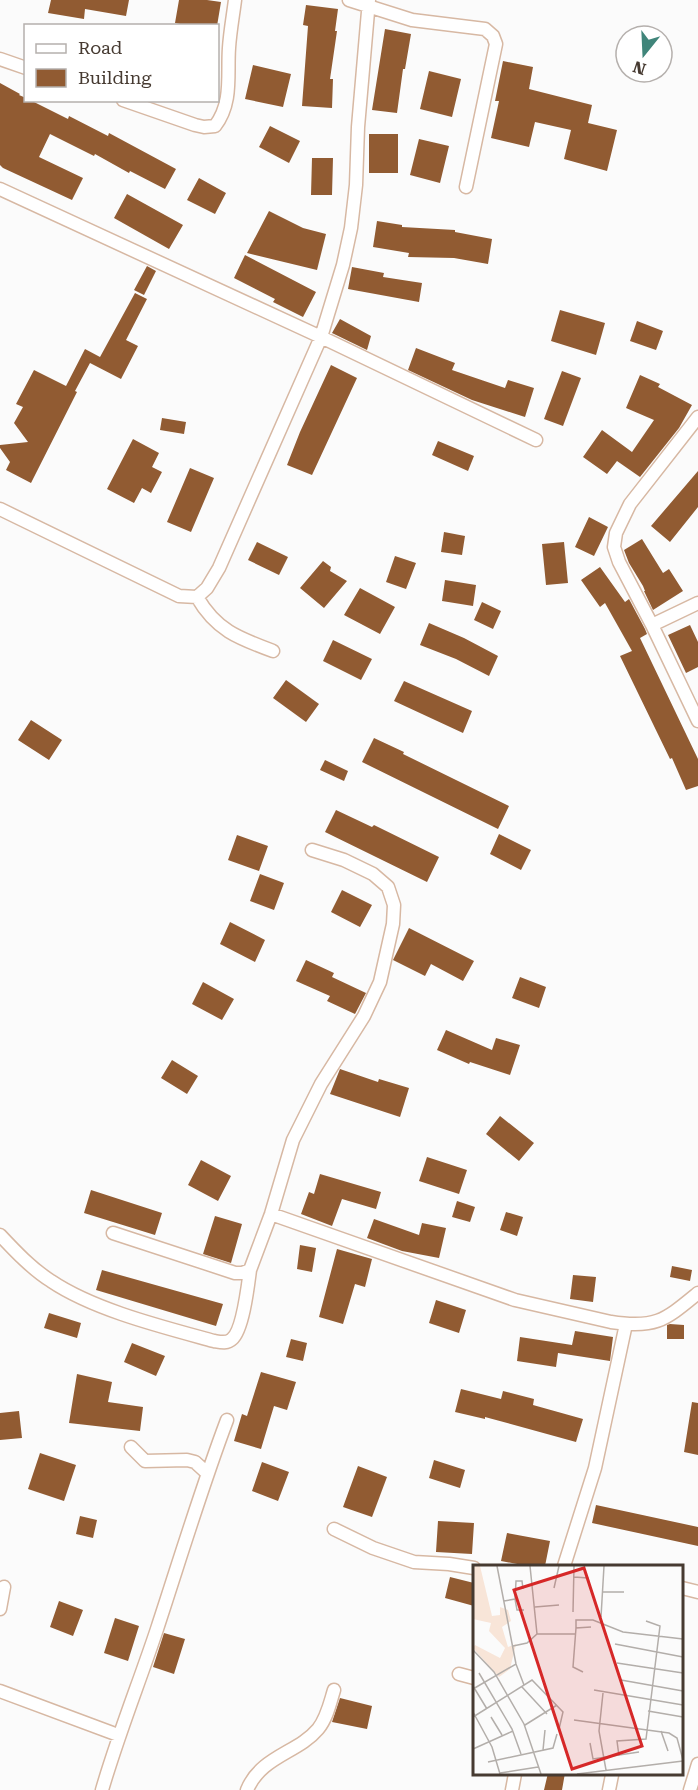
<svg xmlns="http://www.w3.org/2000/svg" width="698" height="1790" viewBox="0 0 698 1790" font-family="'Roboto Serif',serif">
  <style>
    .building { fill: #915b32 }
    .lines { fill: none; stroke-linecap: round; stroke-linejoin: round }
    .minor-casing { stroke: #d7b8a3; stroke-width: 15 }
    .minor { stroke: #fff; stroke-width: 12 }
    .inset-road { fill: none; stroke: #b3aeaa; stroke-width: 1.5 }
    .view { fill: #d62828; fill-opacity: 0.15; stroke: #d62828; stroke-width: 3 }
    .inset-edge { fill: none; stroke: #463a31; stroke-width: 3 }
  </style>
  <rect width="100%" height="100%" fill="#fbfbfb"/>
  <!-- building -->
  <path class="building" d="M51,0H129L126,16L85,9L84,19L48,13Z
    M179,0H207L221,2L217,26H191L175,23Z
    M306,5L338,9L335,31H337L330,79H333L332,108L302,106L308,26L303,25Z
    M385,29L411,34L405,69H403L397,113L372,110Z
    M503,61L533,67L529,89L592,105L588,123L617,130L607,171L564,159L571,130L535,122L529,147L491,138L499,101H495Z
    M253,65L291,74L283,107L245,99Z
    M429,71L461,79L452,117L420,109Z
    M0,83L20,94L19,95L26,98V100H30L68,119L69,116L108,136L109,133L176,169L165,189L130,171L129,173L95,154L94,156L50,134L39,157L83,178L72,200L3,168L0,165Z
    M270,126L300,141L289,163L259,147Z
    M369,134H398V173H369Z
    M419,139L449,146L440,183L410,175Z
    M312,158H333L332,195H311Z
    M199,178L226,193L215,214L187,200Z
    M127,194L183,225L169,249L114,218Z
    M269,211L303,228L326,234L317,270L247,253Z
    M377,221L402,225V227L455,230V232L492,239L488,264L454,258L408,257L409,253L373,247Z
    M245,255L316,292L303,317L273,302L275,299L234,278Z
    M147,266L156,271L144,295L134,290Z
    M352,267L384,273L383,277L422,283L419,302L348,289Z
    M135,293L147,299L126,340L138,346L121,379L90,363L75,391L77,392L31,483L6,470L10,462L0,448V445L28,442L14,423L23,407L16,404L34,370L66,386L85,349L100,357Z
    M560,310L605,323L596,355L551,341Z
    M340,319L371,336L367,350L332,333Z
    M637,321L663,331L656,350L630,341Z
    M416,348L455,363L452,370L505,388L508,380L534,388L525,417L472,400L408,370Z
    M331,365L357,378L312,475L287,465L300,432Z
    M562,371L581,378L563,426L544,419Z
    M640,375L660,384L658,387L692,405L679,428L640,477L617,461L607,474L583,457L602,430L632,452L654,420L626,408Z
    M162,418L186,422L184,434L160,430Z
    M133,439L159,453L152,467L162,472L151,493L142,488L134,503L107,489Z
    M438,441L474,456L468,471L432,455Z
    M190,468L214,478L191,532L167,522Z
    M698,471V507L670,542L651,526Z
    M589,517L608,527L594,556L575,547Z
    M444,532L465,536L462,555L441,552Z
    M642,539L663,573L669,569L683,591L653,610L644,591H645L643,586L629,563L624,550Z
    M257,542L288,557L279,575L248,560Z
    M564,542L568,583L546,585L542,544Z
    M395,556L416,563L406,589L386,582Z
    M323,561L331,567L330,571L347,581L324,608L300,588Z
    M600,567L625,602L629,599L645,629L647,634L640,638L698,759V786L686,790L672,758L670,759L620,656L632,651L605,603L600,607L581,580Z
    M445,580L476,585L473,606L442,601Z
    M360,588L395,607L380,634L344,615Z
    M482,602L501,611L493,629L474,620Z
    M429,623L464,638L498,656L489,676L456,659L420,645Z
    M690,625L698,642V667L686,673L668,635Z
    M333,640L372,659L361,680L323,661Z
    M286,680L319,704L306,722L273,698Z
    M404,681L472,711L463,733L394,701Z
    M31,720L62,740L49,760L18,740Z
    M374,738L404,752L403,754L509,806L498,829L362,762Z
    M325,760L348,771L344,781L320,770Z
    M336,810L372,827L374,825L439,857L427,882L325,832Z
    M499,834L531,850L521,870L490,854Z
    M237,835L268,846L259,871L228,860Z
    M260,874L284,883L274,910L250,901Z
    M342,890L372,905L360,927L331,912Z
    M230,922L265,940L255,962L220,944Z
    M409,928L474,961L463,981L431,964L425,976L393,960Z
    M306,960L334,973L332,977L366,993L355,1014L327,1001L330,996L296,981Z
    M520,977L546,987L539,1008L512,998Z
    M203,982L234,999L222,1020L192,1004Z
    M446,1030L492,1050L496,1038L520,1045L510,1075L470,1062L469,1064L437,1050Z
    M172,1060L198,1076L187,1094L161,1078Z
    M340,1069L378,1082L379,1079L409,1088L400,1117L330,1094Z
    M500,1116L534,1143L519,1161L486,1134Z
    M427,1157L467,1170L459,1194L419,1181Z
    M201,1160L231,1176L218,1201L188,1185Z
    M320,1174L381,1192L376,1209L342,1199L332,1226L301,1214L309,1192L314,1194Z
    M91,1190L162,1213L155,1235L84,1213Z
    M457,1201L475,1207L470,1222L452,1217Z
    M506,1212L523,1217L517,1236L500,1230Z
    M215,1216L242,1224L231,1263L203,1254Z
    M374,1219L419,1235L422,1223L446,1228L439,1258L402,1251L367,1238Z
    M300,1245L316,1248L312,1272L297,1269Z
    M337,1249L372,1259L365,1287L355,1284L343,1324L319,1317Z
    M672,1266L692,1270L690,1281L670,1277Z
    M102,1270L223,1304L216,1326L96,1290Z
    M573,1275L596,1277L593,1302L570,1299Z
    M436,1300L466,1310L459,1333L429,1323Z
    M49,1313L81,1323L77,1338L44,1328Z
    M670,1324L684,1325V1339H667V1325Z
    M575,1331L613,1337L610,1361L558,1353L556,1367L517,1361L520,1337L572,1345Z
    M291,1339L307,1343L303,1361L286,1357Z
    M132,1343L165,1356L156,1376L124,1362Z
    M261,1372L296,1382L287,1410L274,1406L261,1449L234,1441L242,1414L247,1416Z
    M77,1374L112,1382L108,1402L143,1407L140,1431L69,1423Z
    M461,1389L501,1399L503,1391L534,1399L533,1405L583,1419L576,1442L485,1417V1419L455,1412Z
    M692,1402L698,1403V1455L684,1452Z
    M19,1411L22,1438L0,1440V1413Z
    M40,1453L76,1465L64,1501L28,1489Z
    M434,1460L465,1470L460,1488L429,1478Z
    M262,1462L289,1472L278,1501L252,1491Z
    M358,1466L387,1477L372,1517L343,1507Z
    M596,1505L698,1527V1546L592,1523Z
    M80,1516L97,1520L93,1538L76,1534Z
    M438,1521L474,1523L472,1554L436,1552Z
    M507,1533L550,1541L545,1566H528L501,1561Z
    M450,1577L474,1583V1606L445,1598Z
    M59,1601L83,1610L73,1636L50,1627Z
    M115,1618L139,1626L128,1661L104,1653Z
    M164,1633L185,1639L174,1674L153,1667Z
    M340,1698L372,1706L367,1729L332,1722Z
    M548,1773H565L562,1790H544Z"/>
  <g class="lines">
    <defs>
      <path id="minor" d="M349,0L412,20L485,29L493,36L496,44L466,187
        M0,59L26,68
        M123,100L195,125L204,127L215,126C233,103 227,74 229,48C230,32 233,16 235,0
        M0,189L321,337L536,440
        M698,417L630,504L616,533L614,547L619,562L652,625L698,721
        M0,509L179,596L197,597L207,588L219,568L321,337L343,265L351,228L356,185L358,127L369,0
        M197,597C216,630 238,638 273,651
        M652,625L698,603
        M271,1214L515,1300L611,1322C656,1329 665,1320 698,1293
        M113,1233L235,1273H242L250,1270L271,1214L293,1140L321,1084L364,1016L380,982L393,924L394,905L388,887L373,874L344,860L312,850
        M0,1235C15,1251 32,1269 51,1281C94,1310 163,1327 214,1341C220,1342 227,1344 232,1339C243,1330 248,1285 250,1270
        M131,1447L145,1461L187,1460L195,1462L207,1473
        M334,1529L373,1548L414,1562L449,1564L474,1568
        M564,1566L595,1468L626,1324
        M682,1588L698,1592
        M0,1609L4,1587
        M459,1674L474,1678
        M0,1691L118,1735
        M102,1790C118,1735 139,1683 157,1629C180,1559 201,1489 227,1420
        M247,1790C261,1756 298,1753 318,1729C327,1718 330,1703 334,1690
        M512,1790L515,1774
        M609,1790L612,1775
        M690,1790L698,1764"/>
    </defs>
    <!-- minor casing -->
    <use href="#minor" class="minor-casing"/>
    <!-- minor -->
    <use href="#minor" class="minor"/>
  </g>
  <!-- overview -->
  <g transform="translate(473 1565)">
    <rect width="210" height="210" fill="#fbfbfb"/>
    <path d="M0,1H7L19,51L27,50V42L35,45L38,56L29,62L35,82L43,79L37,104L26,112L0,83L2,80L27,93L32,83L16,66L18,58L0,54Z" fill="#f8e5d8"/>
    <path class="inset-road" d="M24,1L43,99M57,1L64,69M101,12L115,13L117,23M81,23L86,1M130,27H151M42,34L44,45H51M31,36L42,34L43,16H49L50,24M62,42L86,40M100,47L101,1M128,52L131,1M103,63V55H120L150,67L210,74M142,79L210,92M40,81L54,78L64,69H103M0,85L21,107L51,159L68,209M144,98L210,108M110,107L100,102L103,63L118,62M6,108L39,164L48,189M148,115L210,126M0,121L14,144M49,122L74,149M0,124L43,99L51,120M121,125L210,140M130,128L126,166L133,205M175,146L210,152M0,147L19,182L27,209M0,152L59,115L90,147L86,164M18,152L29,170M101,155L196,168L204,173L210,195M52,160L84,140M188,166L195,186M117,178L120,194L166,187M0,184L40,166M70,185L72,165M146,191L144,176L173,174L187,61L173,56M15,197L80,183L84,169M27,208L65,202M104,209L210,196"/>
    <path class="view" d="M111,3L169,181L99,204L41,25Z"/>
    <rect width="210" height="210" class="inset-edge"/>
  </g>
  <!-- legend -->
  <rect x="24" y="24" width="195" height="78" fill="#ffffff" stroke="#b5b0ad" stroke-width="1.5"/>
  <rect x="36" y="44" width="30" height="9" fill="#ffffff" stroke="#b5b0ad" stroke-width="1.5"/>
  <text x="78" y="54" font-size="18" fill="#463a31">Road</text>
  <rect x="36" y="69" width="30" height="18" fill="#915b32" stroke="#b5b0ad" stroke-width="1.5"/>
  <text x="78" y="84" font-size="18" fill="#463a31">Building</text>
  <!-- north arrow -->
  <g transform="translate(644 54) rotate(198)"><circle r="28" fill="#ffffff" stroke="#b5b0ad" stroke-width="1.5"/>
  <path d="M0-4.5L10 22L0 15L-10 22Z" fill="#40857a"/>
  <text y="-9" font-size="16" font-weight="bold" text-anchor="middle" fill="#463a31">N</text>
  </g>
</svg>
